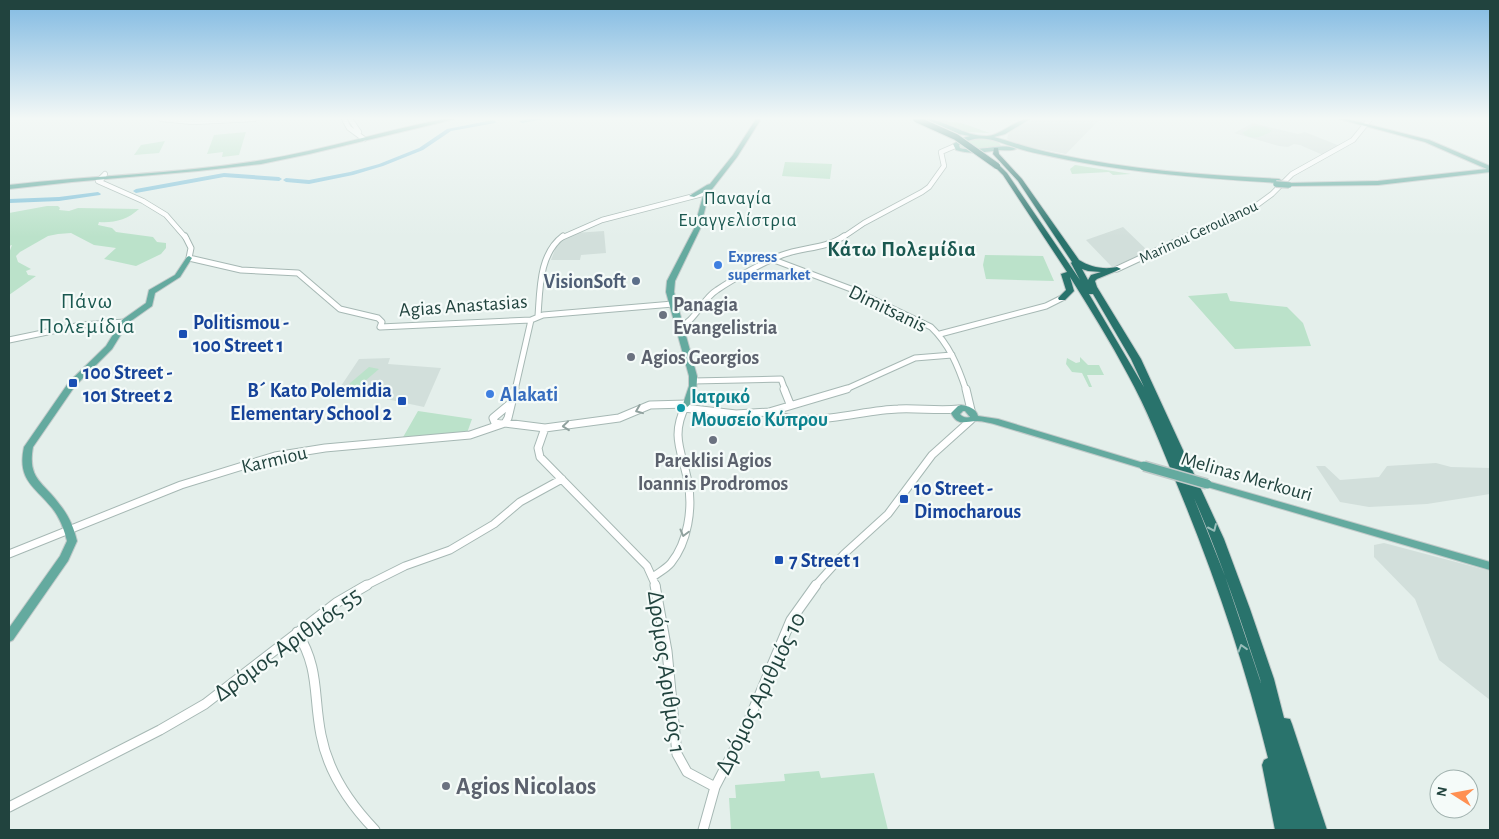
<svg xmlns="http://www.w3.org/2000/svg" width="1499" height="839" viewBox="0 0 1499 839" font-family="'Alegreya Sans',sans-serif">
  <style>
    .built { fill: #d2dfdb }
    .green { fill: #bbe2ca }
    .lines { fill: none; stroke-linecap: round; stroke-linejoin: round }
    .river { fill: #86c4da; fill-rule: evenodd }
    .minor-far3-casing { stroke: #a6b8b4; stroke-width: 6 }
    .minor-far2-casing { stroke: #a6b8b4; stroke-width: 7 }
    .minor-far1-casing { stroke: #a6b8b4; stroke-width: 9 }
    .minor-casing { stroke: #a6b8b4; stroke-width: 11 }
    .major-casing { stroke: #c1cac9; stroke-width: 2 }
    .highway-casing { stroke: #c1cac9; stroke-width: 2 }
    .minor-far3 { stroke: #fff; stroke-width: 4.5 }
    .minor-far2 { stroke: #fff; stroke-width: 5 }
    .minor-far1 { stroke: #fff; stroke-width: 7 }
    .minor { stroke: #fff; stroke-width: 9 }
    .major { fill: #64aa9f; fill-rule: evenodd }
    .highway { fill: #29736c; fill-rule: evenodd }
    .major-bridge-far1-casing { stroke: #c1cac9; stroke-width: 8; stroke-linecap: butt }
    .major-bridge-casing { stroke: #c1cac9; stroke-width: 12; stroke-linecap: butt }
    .highway-bridge-casing { stroke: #c1cac9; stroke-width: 8; stroke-linecap: butt }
    .major-bridge-far1 { stroke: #64aa9f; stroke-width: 5.5 }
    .major-bridge { stroke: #64aa9f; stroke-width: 9 }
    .highway-bridge { stroke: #29736c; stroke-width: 6 }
    .oneway { stroke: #90a19e }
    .oneway2 { stroke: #99beba }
    .shop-dot { fill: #3f7fe0; stroke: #f5fbf9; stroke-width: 2 }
    .service-dot { fill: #5c6f8a; stroke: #f5fbf9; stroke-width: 2 }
    .worship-dot { fill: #6b7280; stroke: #f5fbf9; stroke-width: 2 }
    .transit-dot { fill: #1a4fb4; stroke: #f5fbf9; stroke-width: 2 }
    .culture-dot { fill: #0f9aa8; stroke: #f5fbf9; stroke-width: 2 }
    .labels { text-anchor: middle; stroke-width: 4.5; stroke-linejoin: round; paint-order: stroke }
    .far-street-label { font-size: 16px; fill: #21433e; stroke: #f5fbf9 }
    .far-shop-label { font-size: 16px; font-weight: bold; fill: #366cbe; stroke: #f5fbf9; text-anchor: start }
    .far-quarter-label { font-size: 19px; letter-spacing: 1px; fill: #1a5850; stroke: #f5fbf9 }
    .service-label { font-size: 20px; font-weight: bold; fill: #4e5e75; stroke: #f5fbf9; text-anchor: end }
    .worship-label { font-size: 20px; font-weight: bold; fill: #5b616d; stroke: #f5fbf9; text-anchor: start }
    .street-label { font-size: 20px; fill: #21433e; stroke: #f5fbf9 }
    .transit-label { font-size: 20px; font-weight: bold; fill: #164399; stroke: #f5fbf9; text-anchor: start }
    .shop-label { font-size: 20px; font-weight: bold; fill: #366cbe; stroke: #f5fbf9; text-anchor: start }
    .culture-label { font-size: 20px; font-weight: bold; fill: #0d838f; stroke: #f5fbf9; text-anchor: start }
    .far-district-label { font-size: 21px; font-weight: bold; letter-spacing: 1px; fill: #1a5850; stroke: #f5fbf9 }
    .quarter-label { font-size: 22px; letter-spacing: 1px; fill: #1a5850; stroke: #f5fbf9 }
    .near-street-label { font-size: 24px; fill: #21433e; stroke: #f5fbf9 }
    .near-worship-label { font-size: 24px; font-weight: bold; fill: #5b616d; stroke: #f5fbf9; text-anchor: start }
  </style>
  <rect width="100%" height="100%" fill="#e4efeb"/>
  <!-- built -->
  <path class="built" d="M1034,119H1100L1066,154L1020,145L1007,139L1009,132Z
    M1253,123L1298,134L1305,132L1340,146L1323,155L1300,145L1294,144L1288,147L1279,146L1234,133Z
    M1123,227L1149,252L1112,267L1086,240Z
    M604,231L606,253L581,255L580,260H551L556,247L565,237L574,233Z
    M390,358L388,364L441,368L424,407L339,389L359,359Z
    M1436,463L1451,467L1490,468V494L1427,504L1369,507L1340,502L1316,466H1325L1340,480L1379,477L1387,466Z
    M1384,543L1490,571V700L1439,660L1415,599L1374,557V545Z"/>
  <!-- green -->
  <path class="green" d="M933,119L945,120L949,122C963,121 976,129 990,133L966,132Z
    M1254,126L1265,127L1272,131C1262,137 1252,141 1242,133Z
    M246,132L239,155L222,157L223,152L207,154L214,135Z
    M977,137L998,141L1001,146L976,152L960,149V144Z
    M165,141L159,153L134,155L141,145Z
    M785,162L832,164L830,179L782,176Z
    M1075,165L1131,174L1113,175L1109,172L1072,174L1070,169Z
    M47,206H58L60,208L59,210L69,211L78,208L139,209C127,220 114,223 99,222L98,225L112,228L116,232L153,237L157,242L166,243V248L161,254L136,266L104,259L116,248L94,245L71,233L58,234L48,236L20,252L16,256L18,262L31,269L26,271L28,275L36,276L9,295V253L12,245L9,246V213Z
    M985,255L1043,256L1054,281L986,279L983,265Z
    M1227,293L1230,301L1287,307L1303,323L1311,346L1235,349L1188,296Z
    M1080,357L1088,365H1099L1104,375H1087L1092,387H1089L1082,373L1072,372L1066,364L1067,358L1076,363L1080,362Z
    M369,367L379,369L358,387L349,384Z
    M418,411L472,419L467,433L402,439Z
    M819,771L821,778L874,773L888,830H731L729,798H736L735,785L785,781L784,774Z"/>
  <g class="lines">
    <!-- river -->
    <path class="river" d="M526,119H545L522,123L519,121Z
      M493,120L496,122L495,123L451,131L423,150L383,166L353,175L309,184L286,182L283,180L286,178L309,180L350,172L379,164L419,148L447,129Z
      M224,173L279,177L282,179L279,181L224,177L136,193L133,191L136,189Z
      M98,192L101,194L100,195L59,201L9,203V199L59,197Z"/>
    <defs>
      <path id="minor-far3" d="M161,119L193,122L254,119
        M344,119L349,128L364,139
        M350,119L359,132
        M105,174L100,182L98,181Z
        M100,182L143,201L166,215L186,238
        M561,238L602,220L706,193
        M842,238L864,223L922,192L929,187L944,166L941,152L955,146
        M1186,238L1257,205L1272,194L1292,174L1353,140L1370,119"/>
      <path id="minor-far2" d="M185,236L191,248L189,258L241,270L298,273L340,309L378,318L382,322L380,327L531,320L543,315L673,304
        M774,260L851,289L931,327C949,344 958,366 966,390
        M1117,269L1188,236
        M538,316C540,289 539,254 563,236
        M679,327C695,322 702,299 717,290C733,279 764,262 782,255C802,247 826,249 844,236
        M940,334L1046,306L1062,298
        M9,340L81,325L125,322
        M693,381L781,379L785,390
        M515,390L531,320
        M844,390L915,358L952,355"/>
      <path id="minor-far1" d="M784,389L790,404
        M966,389L971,410
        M684,408L736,414L769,412L847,389
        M769,412C804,430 860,410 898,409C918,408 938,411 959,409
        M505,423L545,428L619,418L650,405L687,404
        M501,424L495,423L493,418L511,403
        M545,428L538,448L540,457L647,566L656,586
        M9,554L181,485L275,456L325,448L470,435L505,423L508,418L515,389
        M653,577C659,572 666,569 671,563C688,542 693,508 688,482C682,451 670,436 686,405
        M365,586L405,566L450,550L494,524L520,502L562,479
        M815,586L844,554L888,514L932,455L971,420"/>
      <path id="minor" d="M655,585L667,651L677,754L687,772L715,787
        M297,632C320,669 313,695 321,735C328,772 349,803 375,830
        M9,807L160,730L205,704L336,603L367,585
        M703,830L715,787L746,727L791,620L816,585"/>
      <path id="major" d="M444,119H455L309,154L261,164L198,171L72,182L9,189V185C93,175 179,174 263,160C324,150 383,131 444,119Z
        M756,119H761L737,157L709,193L700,229L675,281L674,292L697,376C697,385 696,402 687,407L683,404L689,386V376L666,292L667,281L694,229L704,192L694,197L689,196L707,185L710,184L733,155Z
        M924,119C945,119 965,137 987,136C1002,135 1015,119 1030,119L1005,134L994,137C1015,143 1035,150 1056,154C1129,170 1204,175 1279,179L1282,181L1279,183C1199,178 1118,172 1040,154C1031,152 1022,150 1014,147C993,140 980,133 959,145L960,148C978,153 1001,142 1016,149C1011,151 1006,150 1000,150C984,152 972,155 956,150L953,144L963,138L970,136L959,134Z
        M1339,119H1347L1429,140L1490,166V172L1378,185L1287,186V184L1289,183L1378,181L1487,169L1425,142Z
        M189,256L192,258L180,277L155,293L152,306L128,323L112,349L75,386L33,447C27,480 44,482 60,505C69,516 74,528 77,541L68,561L13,640L9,642V628L60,556L67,541C64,529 60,518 52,508C34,486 17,480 24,447L69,382L106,346L122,320L146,303L149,290L175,275L187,257Z
        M961,405C968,406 976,408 978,416L998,419L1147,464L1149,466L1147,468L1144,469L994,424C989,423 983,421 977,421C965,421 958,427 951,413L958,406ZM963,411H965L970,417C966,418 962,417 960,414Z
        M1207,481L1490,562V570L1204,486L1202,484L1204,482Z"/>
      <path id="highway" d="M994,148H998L999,154L1022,179L1079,260C1090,267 1104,270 1117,267L1121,269L1097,279L1095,281L1097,287L1141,359L1224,539L1250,609L1274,679L1284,718L1290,719L1292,724L1327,830H1275L1262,765L1264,760L1268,758C1245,664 1213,571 1176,482C1161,446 1147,409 1128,375C1110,341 1090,309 1070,277L1074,291L1065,300H1059L1058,298L1066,290L1061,274L1067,272L1003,175L994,166L995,165H999L1007,173L1080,280L1071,263L1072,262L1018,181L993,154ZM1082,269L1088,271L1101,272L1091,275L1088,280ZM1089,294H1093L1131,359L1144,387ZM1194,498C1220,557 1240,618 1260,679L1261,683L1225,576Z"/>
    </defs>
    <!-- minor-far3 casing -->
    <use href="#minor-far3" class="minor-far3-casing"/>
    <!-- minor-far2 casing -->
    <use href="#minor-far2" class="minor-far2-casing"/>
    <!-- minor-far1 casing -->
    <use href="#minor-far1" class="minor-far1-casing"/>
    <!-- minor casing -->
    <use href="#minor" class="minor-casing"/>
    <!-- major casing -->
    <use href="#major" class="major-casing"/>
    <!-- highway casing -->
    <use href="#highway" class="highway-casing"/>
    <!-- minor-far3 -->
    <use href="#minor-far3" class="minor-far3"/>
    <!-- minor-far2 -->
    <use href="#minor-far2" class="minor-far2"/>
    <!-- minor-far1 -->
    <use href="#minor-far1" class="minor-far1"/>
    <!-- minor -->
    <use href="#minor" class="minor"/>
    <!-- major -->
    <use href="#major" class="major"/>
    <!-- highway -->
    <use href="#highway" class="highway"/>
    <defs>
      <path id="major-bridge-far1" d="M1276,184L1289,185"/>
      <path id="major-bridge" d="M1144,466L1207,484"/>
      <path id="highway-bridge" d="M916,119L956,137L997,166"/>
    </defs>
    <!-- major-bridge-far1 casing -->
    <use href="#major-bridge-far1" class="major-bridge-far1-casing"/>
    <!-- major-bridge casing -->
    <use href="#major-bridge" class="major-bridge-casing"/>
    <!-- highway-bridge casing -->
    <use href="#highway-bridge" class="highway-bridge-casing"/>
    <!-- major-bridge-far1 -->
    <use href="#major-bridge-far1" class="major-bridge-far1"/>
    <!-- major-bridge -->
    <use href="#major-bridge" class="major-bridge"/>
    <!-- highway-bridge -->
    <use href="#highway-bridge" class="highway-bridge"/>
  </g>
  <!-- one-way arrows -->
  <defs><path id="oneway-chevron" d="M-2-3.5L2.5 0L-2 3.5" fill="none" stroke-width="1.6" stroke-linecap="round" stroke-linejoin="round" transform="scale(1.25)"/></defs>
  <g class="oneway">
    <use href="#oneway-chevron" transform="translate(639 410) rotate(158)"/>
    <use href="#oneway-chevron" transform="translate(566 426) rotate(174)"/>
    <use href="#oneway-chevron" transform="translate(684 533) rotate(105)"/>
  </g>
  <g class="oneway2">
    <use href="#oneway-chevron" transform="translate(1213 528) rotate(66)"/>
    <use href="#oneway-chevron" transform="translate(1242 648) rotate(-107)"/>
  </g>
  <!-- sky -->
  <linearGradient id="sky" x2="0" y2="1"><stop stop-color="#81bae2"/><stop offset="0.5" stop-color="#f3f8f6"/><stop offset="1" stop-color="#f3f8f6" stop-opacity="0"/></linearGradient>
  <rect width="1499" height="237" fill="url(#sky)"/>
  <!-- markers -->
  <g class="shop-dot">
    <circle cx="718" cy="265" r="5"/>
    <circle cx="490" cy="394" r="5"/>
  </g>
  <circle class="service-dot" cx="636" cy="281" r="5"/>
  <g class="worship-dot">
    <circle cx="663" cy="315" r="5"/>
    <circle cx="631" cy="357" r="5"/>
    <circle cx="713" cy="440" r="5"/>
    <circle cx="446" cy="786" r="5"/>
  </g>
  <g class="transit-dot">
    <rect x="178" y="329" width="10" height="10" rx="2.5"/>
    <rect x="68" y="378" width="10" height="10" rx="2.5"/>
    <rect x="397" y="396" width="10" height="10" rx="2.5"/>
    <rect x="899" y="494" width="10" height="10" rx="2.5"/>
    <rect x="774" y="555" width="10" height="10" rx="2.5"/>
  </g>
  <circle class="culture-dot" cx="681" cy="408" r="5"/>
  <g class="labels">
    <!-- far-street labels -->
    <g class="far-street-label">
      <text transform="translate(1198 231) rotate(-25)" y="6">Marinou Geroulanou</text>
    </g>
    <!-- far-shop labels -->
    <g class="far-shop-label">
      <text x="728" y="262">Express<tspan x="728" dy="18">supermarket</tspan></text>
    </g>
    <!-- far-quarter labels -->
    <g class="far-quarter-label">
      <text x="738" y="204">Παναγία<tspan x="738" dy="22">Ευαγγελίστρια</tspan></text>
    </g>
    <!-- service labels -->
    <g class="service-label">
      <text x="626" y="288">VisionSoft</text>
    </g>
    <!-- worship labels -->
    <g class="worship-label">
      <text x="673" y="311">Panagia<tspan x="673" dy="23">Evangelistria</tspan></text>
      <text x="641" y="364">Agios Georgios</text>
      <text x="713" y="467" text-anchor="middle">Pareklisi Agios<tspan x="713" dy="23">Ioannis Prodromos</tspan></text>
    </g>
    <!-- street labels -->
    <g class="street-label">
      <text transform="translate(463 305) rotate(-4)" y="7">Agias Anastasias</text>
      <text transform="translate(888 308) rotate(26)" y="7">Dimitsanis</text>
      <text transform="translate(274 459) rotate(-13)" y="7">Karmiou</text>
      <text transform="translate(1247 476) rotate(16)" y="7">Melinas Merkouri</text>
    </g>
    <!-- transit labels -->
    <g class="transit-label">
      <text x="193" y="329">Politismou -<tspan x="193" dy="23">100 Street 1</tspan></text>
      <text x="83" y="379">100 Street -<tspan x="83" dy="23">101 Street 2</tspan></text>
      <text x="392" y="397" text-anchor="end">B´ Kato Polemidia<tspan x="392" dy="23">Elementary School 2</tspan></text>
      <text x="914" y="495">10 Street -<tspan x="914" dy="23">Dimocharous</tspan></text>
      <text x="789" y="567">7 Street 1</text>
    </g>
    <!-- shop labels -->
    <g class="shop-label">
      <text x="500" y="401">Alakati</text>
    </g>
    <!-- culture labels -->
    <g class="culture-label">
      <text x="691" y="403">Ιατρικό<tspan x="691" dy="23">Μουσείο Κύπρου</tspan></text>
    </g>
    <!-- far-district labels -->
    <g class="far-district-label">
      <text x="902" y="256">Κάτω Πολεμίδια</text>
    </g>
    <!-- quarter labels -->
    <g class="quarter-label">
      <text x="87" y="308">Πάνω<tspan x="87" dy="25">Πολεμίδια</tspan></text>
    </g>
    <!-- near-street labels -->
    <g class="near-street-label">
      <text transform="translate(287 644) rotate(-36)" y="8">Δρόμος Αριθμός 55</text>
      <text transform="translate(667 672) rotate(82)" y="8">Δρόμος Αριθμός 1</text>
      <text transform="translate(760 693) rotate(-64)" y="8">Δρόμος Αριθμός 10</text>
    </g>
    <!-- near-worship labels -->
    <g class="near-worship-label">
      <text x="456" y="794">Agios Nicolaos</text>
    </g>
  </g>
  <!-- border -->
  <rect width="1499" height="839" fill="none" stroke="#21433e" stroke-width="20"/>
  <!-- north arrow -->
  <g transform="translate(1454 794) rotate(281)"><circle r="24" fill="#f5fbf9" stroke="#a0b1ae"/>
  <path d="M0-4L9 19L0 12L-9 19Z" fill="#ff9052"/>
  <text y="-8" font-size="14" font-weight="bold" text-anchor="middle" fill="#21433e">N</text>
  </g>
</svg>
